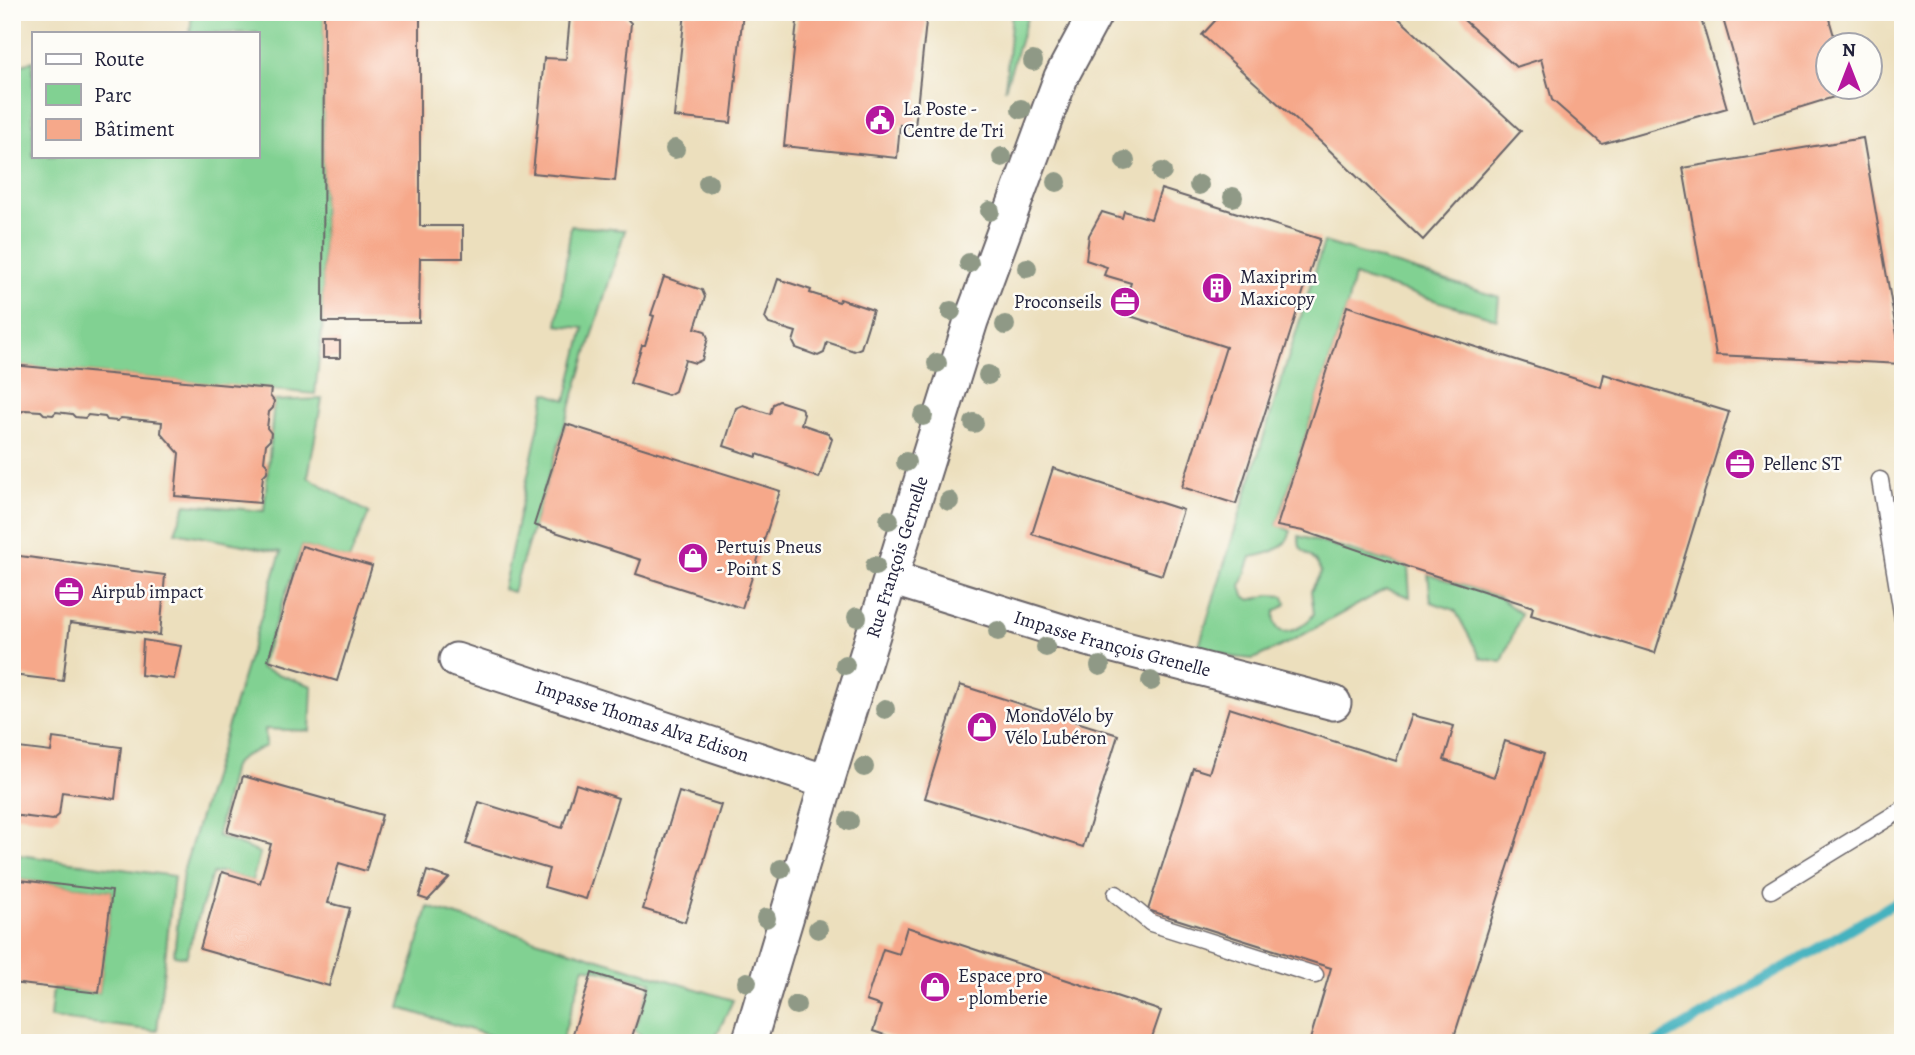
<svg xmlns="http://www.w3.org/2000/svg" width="1915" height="1055" viewBox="0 0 1915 1055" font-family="Alegreya,serif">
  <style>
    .green { fill: #81d192; stroke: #527a66; stroke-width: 2 }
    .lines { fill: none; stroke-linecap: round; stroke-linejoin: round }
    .stream { stroke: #44b2bf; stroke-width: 10 }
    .building { fill: #f6a88a }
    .service-casing { stroke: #696468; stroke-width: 19 }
    .minor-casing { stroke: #696468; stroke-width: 37 }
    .service { stroke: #fff; stroke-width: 16 }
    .minor { stroke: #fff; stroke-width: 33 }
    .tree { fill: #8f9986 }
    .labels { text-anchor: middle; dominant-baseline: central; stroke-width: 5; stroke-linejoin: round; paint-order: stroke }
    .poi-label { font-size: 19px; fill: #22223b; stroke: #fdfcf7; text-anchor: start }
    .street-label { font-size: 19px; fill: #22223b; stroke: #fdfcf7 }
  </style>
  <rect width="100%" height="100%" fill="#fdfcf7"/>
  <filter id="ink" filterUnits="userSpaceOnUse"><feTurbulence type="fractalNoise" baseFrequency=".0143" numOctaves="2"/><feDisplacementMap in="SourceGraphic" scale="14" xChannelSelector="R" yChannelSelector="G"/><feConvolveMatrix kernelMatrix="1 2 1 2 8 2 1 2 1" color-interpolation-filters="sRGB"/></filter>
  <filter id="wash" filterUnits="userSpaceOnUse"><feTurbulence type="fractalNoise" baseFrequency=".00686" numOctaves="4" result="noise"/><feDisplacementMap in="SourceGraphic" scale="28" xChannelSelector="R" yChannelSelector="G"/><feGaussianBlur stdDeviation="1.57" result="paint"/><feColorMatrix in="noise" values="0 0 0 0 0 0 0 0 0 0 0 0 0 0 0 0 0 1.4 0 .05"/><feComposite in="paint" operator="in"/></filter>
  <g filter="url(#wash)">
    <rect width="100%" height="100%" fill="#ecdfbd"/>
    <g class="green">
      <path d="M192,12H324L323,322L315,394L12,365V69L33,61V156H257V33H190Z"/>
      <path d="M1012,12H1029L1005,89Z"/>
      <path d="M571,226L625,230L513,592L503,589L546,393L566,400L584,328L557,325Z"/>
      <path d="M1324,242L1499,297L1497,319L1354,276L1347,306L1277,525L1291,531C1286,550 1268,554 1251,557L1241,586L1244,596L1250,600L1270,595L1284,596L1286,604L1275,612C1271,645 1303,630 1314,614L1311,591L1321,572C1319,568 1318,564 1315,561C1306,550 1298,554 1299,536L1408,567L1410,597L1386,589L1286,644L1253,659L1232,657L1199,646Z"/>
      <path d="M322,399L308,477L369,513L349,560L302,546L260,668L312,686L310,731L265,729L266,746L242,757L233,766L217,836L260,853L252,881L222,872L212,874L186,957L174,955L183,872L281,552L175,532L186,504L264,511L274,401Z"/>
      <path d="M1428,574L1497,596L1521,614L1502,662L1481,658L1455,610L1431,602Z"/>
      <path d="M12,854L174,876L157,1031L50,1018L53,988L99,993L112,891L12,879Z"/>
      <path d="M428,907L733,1000L713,1043H650L634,1030L652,982L584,967L561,1043H514L400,1008Z"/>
    </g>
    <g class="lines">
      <path class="stream" d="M1655,1043L1903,898"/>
    </g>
    <g id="blocks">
      <g class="building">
        <path d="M324,12H420V226H463V258H420L419,322H323Z"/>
        <path d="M576,12H621L631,23L615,181L533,173L544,58L566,59L570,17Z"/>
        <path d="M685,12L714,14V12H743L731,123L674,117Z"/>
        <path d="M798,12H927L915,127L900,125L897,158L784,146Z"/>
        <path d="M1223,12H1392L1521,131L1423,240L1323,144L1202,35Z"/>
        <path d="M1455,12H1699L1727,108L1602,144L1552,100L1541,59L1516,67Z"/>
        <path d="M1721,12H1827L1837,46H1828V88H1849L1850,92L1753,122Z"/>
        <path d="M1863,138L1902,364L1716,355L1683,168Z"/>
        <path d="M1161,189L1320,239L1236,504L1182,487L1226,347L1121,313L1131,283L1104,275L1107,267L1086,260L1089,235L1102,212L1122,218L1124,211L1151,219Z"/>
        <path d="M664,277L702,290L705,297L695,328L705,331L708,338L702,360L695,363L685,360L675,391L668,395L630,383L642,345H645L654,316L651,315Z"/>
        <path d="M778,279L811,290L810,293L839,302L840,299L873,310L861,348L854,351L827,342L824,353L818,356L796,348L793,342L796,332L769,324L765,318Z"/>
        <path d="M1347,306L1601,387L1604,374L1729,412L1655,653L1531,615L1533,607L1408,567L1303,531L1277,526Z"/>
        <rect x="323" y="341" width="17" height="17"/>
        <path d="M12,365L271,389L270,396L274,401L273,408L269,412L267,428L271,433L270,440L266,444L264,461L268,465L267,472L263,476L260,503L175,496L179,453L161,433L162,422L121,418L117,421L107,420L105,417L88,415L85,418L75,417L72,414L56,412L53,415L44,414L41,411L25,410L21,412L12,411Z"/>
        <path d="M779,401L801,408L804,414L801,424L828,433L832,439L819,478L786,466L787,464L757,454V457L724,446L736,408L743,405L770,414L773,404Z"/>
        <path d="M566,424L780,491L742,608L636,574L641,560L534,525Z"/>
        <path d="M1053,468L1183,510L1162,575L1032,534Z"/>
        <path d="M302,546L372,566L337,681L268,660Z"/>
        <path d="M12,555L165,575L160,635L70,623L63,681L12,675Z"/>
        <path d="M143,640L181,646L174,679L141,675Z"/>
        <path d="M960,685L1118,735L1083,847L925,798Z"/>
        <path d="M1229,708L1396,761L1412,715L1454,726L1444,760L1494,777L1505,741L1544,754L1452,1043H1309L1331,968L1148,910L1193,768L1209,773Z"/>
        <path d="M12,733H20L18,748L51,752L53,738L121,747L115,799L62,792L59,815L53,820L12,815Z"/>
        <path d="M243,776L382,815L366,871L339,863L328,903L350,908L329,986L200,949L222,872L260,883L271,844L227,832Z"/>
        <path d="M576,784L618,798L586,899L544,887L549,869L466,844L479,802L562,828Z"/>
        <path d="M679,792L721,805L685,922L643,909Z"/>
        <path d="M427,871L449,878L428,900L419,897Z"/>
        <path d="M12,879L112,891L99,993L12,983L17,940L12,939Z"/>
        <path d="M907,927L1161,1011L1150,1043H908L873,1031L881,1006L866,1001L883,949L899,954Z"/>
        <path d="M592,973L647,990L630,1043H570Z"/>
      </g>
    </g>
  </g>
  <g filter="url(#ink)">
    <use href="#blocks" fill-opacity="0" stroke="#696468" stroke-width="2"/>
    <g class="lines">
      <g class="service-casing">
        <g id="service">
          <path d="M1880,480L1903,619"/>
          <path d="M1771,890L1903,809"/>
          <path d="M1116,894L1151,923L1315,975"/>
        </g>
      </g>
      <g class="minor-casing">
        <g id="minor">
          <path id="s1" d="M891,578L1087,639L1334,703"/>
          <path id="s2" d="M456,660L827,782"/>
          <path id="s3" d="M749,1043L827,782L971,321L1061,77L1096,12"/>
        </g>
      </g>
      <use href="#service" class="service"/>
      <use href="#minor" class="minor"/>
    </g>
    <g class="tree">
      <circle cx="1033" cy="61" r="10"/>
      <circle cx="1021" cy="109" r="10"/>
      <circle cx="675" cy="149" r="10"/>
      <circle cx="1002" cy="157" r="10"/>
      <circle cx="1125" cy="161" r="10"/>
      <circle cx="1162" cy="172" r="10"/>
      <circle cx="1057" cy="182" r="10"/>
      <circle cx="708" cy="183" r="10"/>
      <circle cx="1199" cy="185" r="10"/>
      <circle cx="1233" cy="197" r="10"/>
      <circle cx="990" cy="211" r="10"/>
      <circle cx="969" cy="263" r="10"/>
      <circle cx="1027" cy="268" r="10"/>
      <circle cx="951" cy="311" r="10"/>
      <circle cx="1005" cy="325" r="10"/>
      <circle cx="937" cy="363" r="10"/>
      <circle cx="988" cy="375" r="10"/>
      <circle cx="923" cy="416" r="10"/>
      <circle cx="974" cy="423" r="10"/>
      <circle cx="906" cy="462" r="10"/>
      <circle cx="949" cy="501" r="10"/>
      <circle cx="889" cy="520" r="10"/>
      <circle cx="875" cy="566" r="10"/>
      <circle cx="857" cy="617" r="10"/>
      <circle cx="998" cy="631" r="10"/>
      <circle cx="1046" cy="647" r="10"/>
      <circle cx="845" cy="665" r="10"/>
      <circle cx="1100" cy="666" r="10"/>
      <circle cx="1151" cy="681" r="10"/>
      <circle cx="885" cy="709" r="10"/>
      <circle cx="864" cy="767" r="10"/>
      <circle cx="849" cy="821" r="10"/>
      <circle cx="781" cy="869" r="10"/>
      <circle cx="766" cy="918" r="10"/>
      <circle cx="818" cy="929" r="10"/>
      <circle cx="747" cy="982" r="10"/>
      <circle cx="796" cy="1005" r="10"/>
    </g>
  </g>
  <defs>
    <g id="civic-disc" transform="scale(1.575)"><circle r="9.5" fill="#b5179e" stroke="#fdfcf7"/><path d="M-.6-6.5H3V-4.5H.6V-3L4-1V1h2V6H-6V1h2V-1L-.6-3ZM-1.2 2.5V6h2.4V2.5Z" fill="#fff"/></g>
    <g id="building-disc" transform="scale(1.575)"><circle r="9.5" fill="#b5179e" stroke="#fdfcf7"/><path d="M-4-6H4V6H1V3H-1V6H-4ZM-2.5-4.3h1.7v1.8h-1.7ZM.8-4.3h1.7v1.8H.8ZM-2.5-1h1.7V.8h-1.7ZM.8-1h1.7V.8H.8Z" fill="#fff"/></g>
    <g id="office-disc" transform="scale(1.575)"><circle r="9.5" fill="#b5179e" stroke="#fdfcf7"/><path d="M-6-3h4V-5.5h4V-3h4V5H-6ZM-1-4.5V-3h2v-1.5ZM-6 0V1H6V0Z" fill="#fff"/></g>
    <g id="shop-disc" transform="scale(1.575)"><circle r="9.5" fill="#b5179e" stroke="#fdfcf7"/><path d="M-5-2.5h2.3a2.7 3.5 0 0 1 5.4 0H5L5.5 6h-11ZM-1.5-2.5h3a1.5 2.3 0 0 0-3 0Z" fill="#fff"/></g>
  </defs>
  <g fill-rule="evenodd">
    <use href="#civic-disc" x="880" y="120"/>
    <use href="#building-disc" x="1217" y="288"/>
    <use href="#office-disc" x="1125" y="302"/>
    <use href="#office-disc" x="1740" y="464"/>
    <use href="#shop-disc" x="693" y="558"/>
    <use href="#office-disc" x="69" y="592"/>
    <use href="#shop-disc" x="982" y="727"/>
    <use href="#shop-disc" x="935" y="987"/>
  </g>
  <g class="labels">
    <g class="poi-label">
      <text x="903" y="109">La Poste -<tspan x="903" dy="22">Centre de Tri</tspan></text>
      <text x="1240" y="277">Maxiprim<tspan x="1240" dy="22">Maxicopy</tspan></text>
      <text x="1102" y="302" text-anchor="end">Proconseils</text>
      <text x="1763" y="464">Pellenc ST</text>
      <text x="716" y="547">Pertuis Pneus<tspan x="716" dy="22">- Point S</tspan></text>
      <text x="92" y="592">Airpub impact</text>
      <text x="1005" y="716">MondoVélo by<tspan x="1005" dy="22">Vélo Lubéron</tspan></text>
      <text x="958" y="976">Espace pro<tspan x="958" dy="22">- plomberie</tspan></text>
    </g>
    <g class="street-label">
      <text stroke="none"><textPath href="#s3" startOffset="508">Rue François Gernelle</textPath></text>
      <text stroke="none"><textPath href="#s1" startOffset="231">Impasse François Grenelle</textPath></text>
      <text stroke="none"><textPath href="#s2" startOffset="196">Impasse Thomas Alva Edison</textPath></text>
    </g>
  </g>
  <rect width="1915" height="1055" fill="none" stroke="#fdfcf7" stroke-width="42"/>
  <rect x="32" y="32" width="228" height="126" fill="#fdfcf7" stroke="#a5a5ac" stroke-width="2"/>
  <rect x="46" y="54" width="35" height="10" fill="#ffffff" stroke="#a5a5ac" stroke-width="2"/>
  <text x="94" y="66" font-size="21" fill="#22223b">Route</text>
  <rect x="46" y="84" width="35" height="21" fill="#81d192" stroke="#a5a5ac" stroke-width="2"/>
  <text x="94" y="102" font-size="21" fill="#22223b">Parc</text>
  <rect x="46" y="119" width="35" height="21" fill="#f6a88a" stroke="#a5a5ac" stroke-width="2"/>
  <text x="94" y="136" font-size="21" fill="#22223b">Bâtiment</text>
  <g transform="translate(1849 66)"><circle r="33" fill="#fdfcf7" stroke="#a5a5ac" stroke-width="2"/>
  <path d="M0-5L12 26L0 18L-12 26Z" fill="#b5179e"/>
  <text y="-10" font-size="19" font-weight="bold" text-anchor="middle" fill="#22223b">N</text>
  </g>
</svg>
